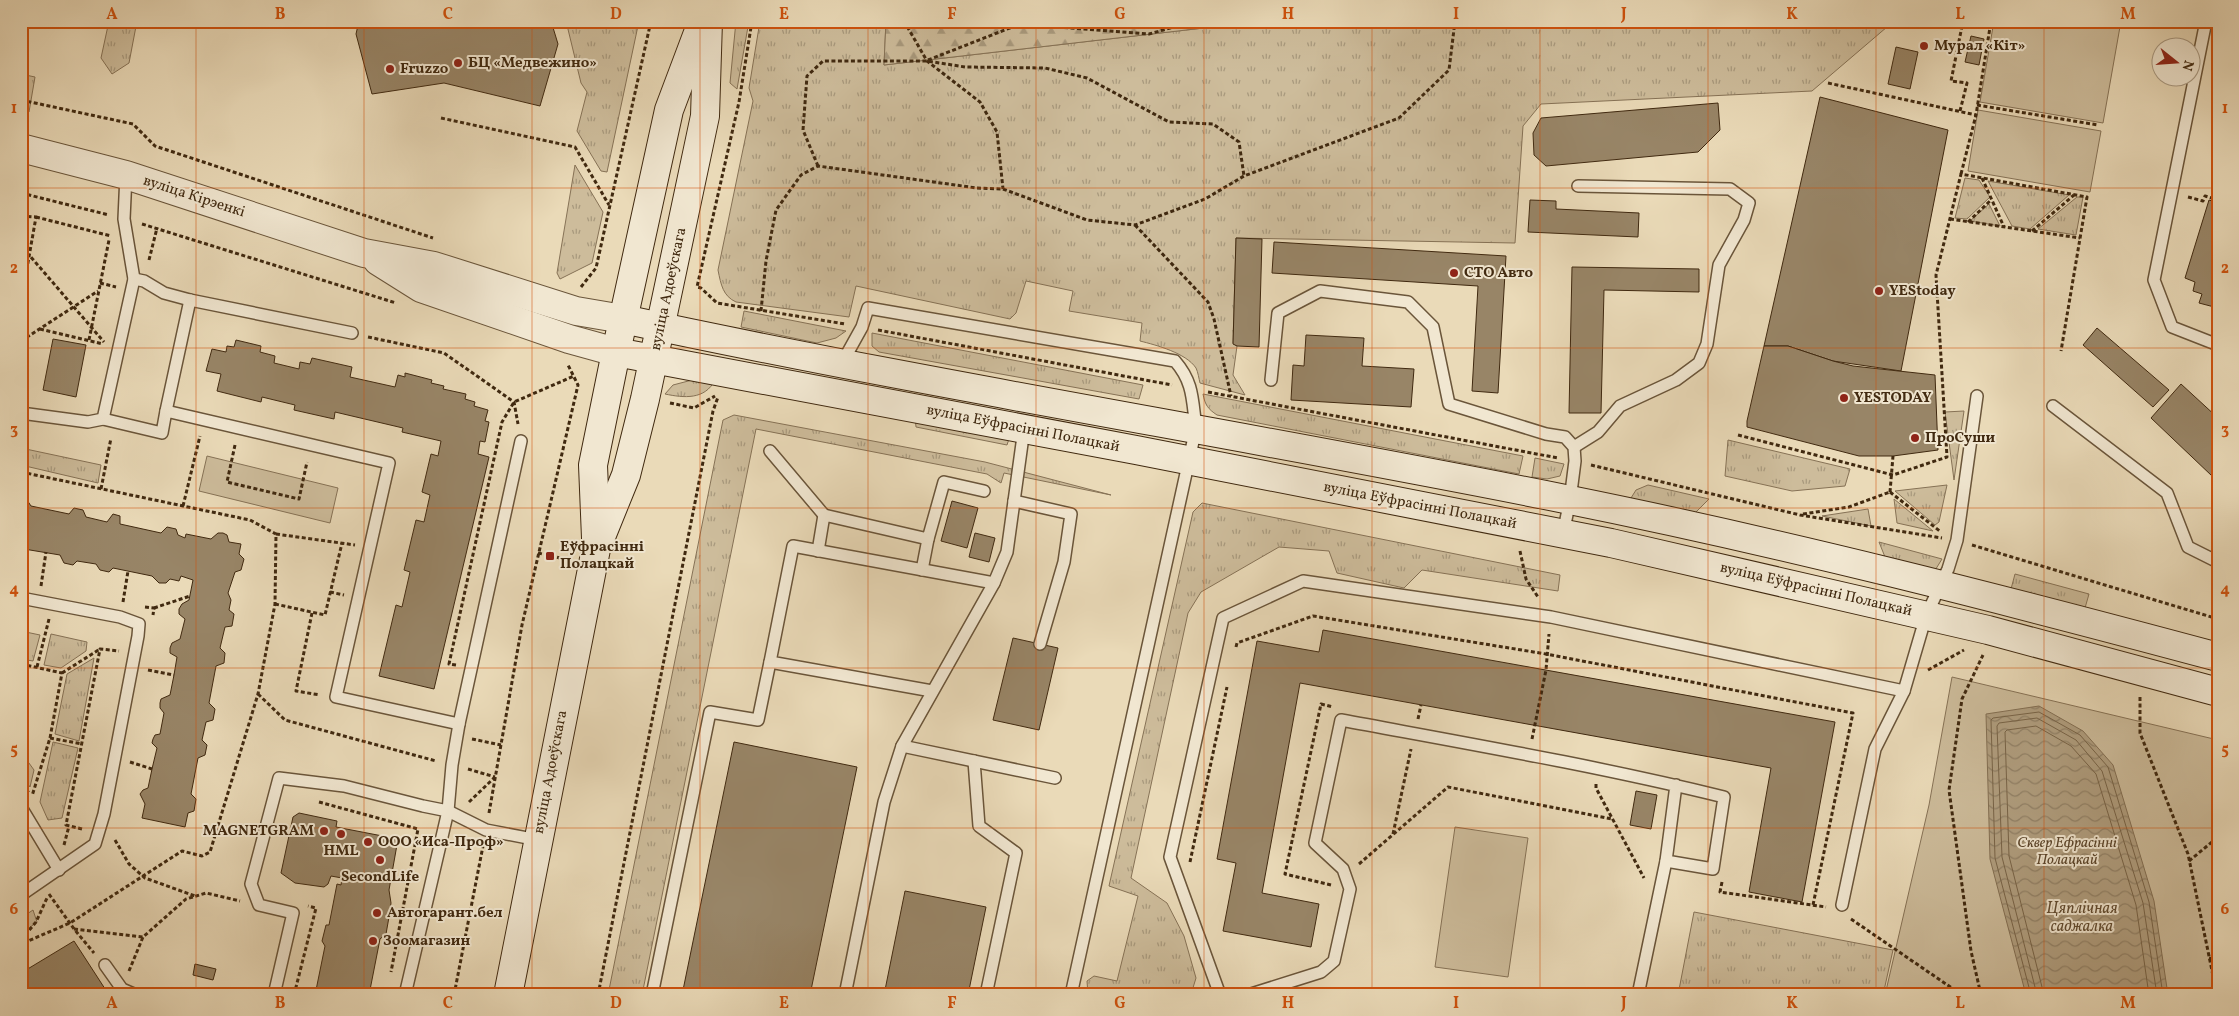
<svg xmlns="http://www.w3.org/2000/svg" width="2239" height="1016" viewBox="0 0 2239 1016" font-family="Vollkorn,serif">
  <style>
    .grass { fill: url(#grass-tufts); stroke: #867256 }
    .forest { fill: url(#forest-firs); stroke: #867256 }
    .green { fill: #cdbc9b; stroke: #867256 }
    .water { fill: url(#water-waves); stroke: #836f53 }
    .lines { fill: none; stroke-linecap: round; stroke-linejoin: round }
    .shore { stroke: #786448; stroke-width: 1 }
    .building { fill: #988567; stroke: #402910 }
    .service-casing { stroke: #6a553a; stroke-width: 14 }
    .tertiary-casing { stroke: #6a553a; stroke-width: 30 }
    .secondary-casing { stroke: #402910; stroke-width: 30 }
    .path { stroke: #402910; stroke-width: 3; stroke-dasharray: 4 2.5; stroke-linecap: butt }
    .service { stroke: #f1e7d1; stroke-width: 11 }
    .tertiary { stroke: #f1e7d1; stroke-width: 28 }
    .secondary { stroke: #f1e7d1; stroke-width: 28 }
    .grid { fill: none; stroke: #cf520d; stroke-width: 1; stroke-opacity: 0.55 }
    .poi-dot { fill: #8f2418; stroke: #f1e7d1; stroke-width: 2 }
    .labels { text-anchor: middle; dominant-baseline: central; stroke-width: 4; stroke-linejoin: round; paint-order: stroke }
    .poi-label { font-size: 15px; font-weight: bold; fill: #402910; stroke: #f1e7d1; text-anchor: start }
    .street-label { font-size: 15px; fill: #402910; stroke: #f1e7d1 }
    .park-label { font-size: 15px; font-style: italic; fill: #5c462c; stroke: #f1e7d1 }
    .water-label { font-size: 16px; font-style: italic; fill: #624c31; stroke: #f1e7d1 }
    .neatline { fill: none; stroke: #cf520d; stroke-width: 2 }
    .grid-label { font-size: 16px; text-anchor: middle; font-weight: bold; fill: #cf520d }
  </style>
  <defs>
    <pattern id="grass-tufts" width="24" height="20" patternUnits="userSpaceOnUse" patternTransform="scale(1.25)"><rect width="24" height="20" fill="#cdbc9b"/><path d="M3 7l-1-3M5 7V3M7 7l1-3M15 17l-1-3M17 17v-4M19 17l1-3" fill="none" stroke="#a8997d"/></pattern>
    <pattern id="forest-firs" width="22" height="20" patternUnits="userSpaceOnUse" patternTransform="scale(1.25)"><rect width="22" height="20" fill="#cdbc9b"/><path d="M5 1l3.5 6h-7zM16 11l3.5 6h-7z" fill="#a8997d"/></pattern>
    <pattern id="water-waves" width="16" height="10" patternUnits="userSpaceOnUse" patternTransform="scale(1.25)"><rect width="16" height="10" fill="#b09e7f"/><path d="M0 5q4-4 8 0t8 0" fill="none" stroke="#918167"/></pattern>
  </defs>
  <rect width="100%" height="100%" fill="#eadab8"/>
  <filter id="stains"><feTurbulence type="fractalNoise" baseFrequency=".004" numOctaves="4"/><feColorMatrix values="0 0 0 0 .2 0 0 0 0 .09 0 0 0 0 .02 0 0 0 .5 -.17"/></filter>
  <radialGradient id="worn" r=".72"><stop offset=".6" stop-color="#630" stop-opacity="0"/><stop offset="1" stop-color="#630" stop-opacity=".3"/></radialGradient>
  <g class="grass">
    <path d="M109,21H137L129,63L112,74L101,58Z"/>
    <path d="M566,21H639L607,172L601,171L577,131L587,92L581,83Z"/>
    <path d="M736,21H749L737,89L730,83Z"/>
    <path d="M760,21H886L884,65L1264,21H1894L1812,91L1541,104L1523,126L1515,243L1236,238L1233,343L1237,346L1233,375L1245,395L1200,383C1199,379 1198,372 1196,368C1186,353 1156,345 1140,341L1142,323L1069,311L1073,291L1026,281L1016,313L1010,319L856,286L849,317L736,302C723,296 721,285 718,270L753,101L749,88Z"/>
    <path d="M21,74L35,77L29,112L21,111Z"/>
    <path d="M575,165L603,212L592,263L560,279L557,273Z"/>
    <path d="M1965,178L1979,180L1990,197L1967,219L1955,218Z"/>
    <path d="M1988,181L2069,195L2030,229L2012,226Z"/>
    <path d="M2077,197H2083L2076,235L2038,229Z"/>
    <path d="M1989,204L2000,226L1970,221Z"/>
    <path d="M744,311L846,331L836,338L817,343L741,327Z"/>
    <path d="M872,333L1143,385L1139,399L879,352L872,346Z"/>
    <path d="M696,379L715,380C705,400 684,398 665,394L673,385Z"/>
    <path d="M1203,394L1523,456L1519,474L1217,415C1208,409 1205,405 1203,394Z"/>
    <path d="M1964,411L1954,480L1945,412Z"/>
    <path d="M734,415L985,462L1111,495L1004,473L1001,483L987,474L756,429L642,995H608L723,420Z"/>
    <path d="M915,417L1010,436L1007,445L916,427Z"/>
    <path d="M1728,440L1850,469L1845,486L1792,491L1725,476Z"/>
    <path d="M21,448L101,465L98,483L21,465Z"/>
    <path d="M1535,458L1564,464L1560,476L1547,479L1532,477Z"/>
    <path d="M1648,485L1709,499L1693,515L1631,503V498L1636,490Z"/>
    <path d="M1947,485L1939,522L1935,525L1895,491Z"/>
    <path d="M1894,499L1933,531L1897,523Z"/>
    <path d="M1202,503L1560,575L1558,591L1422,570L1404,588L1337,573L1329,551L1279,547L1201,592L1188,613L1131,878L1167,903L1184,936L1196,978L1192,991L1188,995H1088L1087,981L1094,976L1117,981L1138,896L1109,886L1193,512Z"/>
    <path d="M1868,509L1871,526L1822,516Z"/>
    <path d="M1879,542L1942,559L1934,572L1887,562Z"/>
    <path d="M2015,574L2089,594L2085,608L2011,589Z"/>
    <path d="M21,631L40,635L33,661L21,659Z"/>
    <path d="M51,634L87,642L86,651L61,668L44,665Z"/>
    <path d="M94,658L79,741L55,734L67,674Z"/>
    <path d="M53,742L78,748L62,818L48,820L40,802Z"/>
    <path d="M21,752L34,770L30,787L21,774Z"/>
    <path d="M33,910L37,922L21,934V918Z"/>
    <path d="M1694,912L1893,950L1883,995H1678Z"/>
  </g>
  <path class="forest" d="M886,21H1264L884,65Z"/>
  <g class="green">
    <path d="M1994,21H2121L2103,123L1980,102Z"/>
    <path d="M1978,110L2101,131L2090,192L1968,171Z"/>
    <path d="M207,456L338,488L330,523L199,491Z"/>
    <path d="M1952,677L2218,740V995H1885L1929,805Z"/>
    <path d="M1455,827L1528,838L1508,977L1435,967Z"/>
  </g>
  <path class="water" d="M2039,706L2083,731L2113,765L2154,901L2168,995H2026L1990,859L1986,714Z"/>
  <g class="lines">
    <g class="shore">
      <path d="M2031,995L1995,858L1991,720L1993,718L2039,712L2080,735L2108,767L2149,902L2163,995"/>
      <path d="M2037,995L2002,857L1997,726L1999,723L2037,718L2076,740L2102,771L2143,903L2157,995"/>
      <path d="M2044,995L2009,856L2005,732L2007,730L2036,726L2071,746L2096,774L2136,905L2149,995"/>
    </g>
  </g>
  <g class="building">
    <path d="M359,21H551L558,44L540,106L444,83L372,94L356,34Z"/>
    <path d="M1971,36L1984,39L1979,65L1965,62Z"/>
    <path d="M1896,47L1918,52L1910,89L1888,84Z"/>
    <path d="M2218,80V101L2212,99Z"/>
    <path d="M1820,97L1948,130L1901,371L1833,361L1788,346H1764Z"/>
    <path d="M1718,103L1720,130L1698,152L1546,166L1534,155L1533,133L1541,118Z"/>
    <path d="M1530,200L1556,201V209L1639,213L1638,237L1528,232Z"/>
    <path d="M2209,200L2218,203V308L2199,303L2202,294L2193,291L2195,282L2185,278Z"/>
    <path d="M1236,238L1262,239L1259,347L1237,346L1233,344Z"/>
    <path d="M1274,242L1506,256L1498,393L1472,391L1478,286L1272,273Z"/>
    <path d="M1572,267L1699,269V292L1604,290L1601,413H1569Z"/>
    <path d="M2097,328L2169,390L2153,407L2083,345Z"/>
    <path d="M1306,335L1364,338L1362,366L1414,369L1411,407L1291,400L1293,365L1304,366Z"/>
    <path d="M53,339L86,345L76,397L43,390Z"/>
    <path d="M236,340L261,346L260,352L275,356L274,363L299,369L300,362L310,364L312,358L352,367L350,377L395,387L398,375L405,377V373L432,380L431,383L444,386L443,389L466,394L465,399L475,402L474,406L488,410L485,421L489,422L485,442L480,441L478,454L489,457L434,689L379,676L396,605L402,607L410,572L404,570L416,520L424,522L430,495L422,492L431,454L438,456L441,441L402,432L403,428L335,412L334,419L294,410L295,405L262,397L261,402L217,391L221,374L206,371L212,349L226,352L227,346L234,347Z"/>
    <path d="M1764,346H1788L1833,361L1853,366L1935,375L1938,450L1893,456H1859L1747,427V421Z"/>
    <path d="M2181,384L2218,418V477L2212,476L2151,418Z"/>
    <path d="M21,499L27,500L31,506L69,514L74,508L83,510L86,517L107,522L113,514L120,516V524L161,533L167,527L176,529L178,535L185,538L186,534L211,539L218,533H223L227,535L229,542L241,544L239,554L244,559L241,570L235,572L228,593L231,600L229,610L234,614L232,626L225,627L220,648L225,653L224,663L216,666L209,703L215,709L213,720L206,722L202,740L207,745L205,755L198,758L191,794L196,799L194,811L188,813L185,827L142,818L145,804L140,794L143,790L148,788L152,769L157,748L152,743L153,739L155,735L160,734L164,713L160,708V703L161,699L170,695L174,675L177,657L170,653V648L172,643L180,639L185,619L179,614V609L182,604L189,600L193,580L181,576L179,581L170,579L166,583H159L152,576L113,568L109,572L100,570L96,564L77,561L73,565L64,563L60,555L24,549L21,551Z"/>
    <path d="M952,501L978,508L967,548L941,541Z"/>
    <path d="M975,533L995,538L989,562L969,557Z"/>
    <path d="M1323,630L1835,722L1802,902L1749,892L1771,768L1300,683L1262,893L1319,904L1311,947L1223,931L1236,863L1217,859L1257,641L1319,652Z"/>
    <path d="M1013,638L1058,648L1039,730L993,720Z"/>
    <path d="M734,742L857,767L810,995H682Z"/>
    <path d="M1636,791L1657,795L1651,829L1630,825Z"/>
    <path d="M299,813L337,821L336,827L398,839L389,890L391,903L389,917L386,934L380,939L369,995H315L325,946L322,941L326,925H329L337,884L341,885L342,878L331,876L328,884L324,887L295,883L281,873L293,817Z"/>
    <path d="M905,891L986,907L968,995H884Z"/>
    <path d="M74,941L109,995H21V973Z"/>
    <path d="M195,964L216,969L213,980L193,975Z"/>
  </g>
  <g class="lines">
    <g class="service-casing">
      <g id="service">
        <path d="M2206,21L2154,280L2172,327L2218,345"/>
        <path d="M134,279L144,281L164,293L190,300L352,333"/>
        <path d="M842,363L862,327L868,308L1175,361C1194,383 1192,400 1196,428L1071,995"/>
        <path d="M1271,380L1278,313L1320,291L1408,302L1433,327L1449,404L1546,434L1565,437L1574,447L1575,461L1570,500L1563,534"/>
        <path d="M2053,406L2167,493L2188,547L2218,562"/>
        <path d="M166,411L190,300"/>
        <path d="M21,413L88,422L103,419L134,279L124,219L126,175"/>
        <path d="M103,419L162,433L166,411L389,463L336,697L459,724"/>
        <path d="M1574,447L1598,432L1620,406L1676,380L1699,363L1707,344L1719,265L1744,220L1749,203L1730,189L1578,186"/>
        <path d="M770,451L824,515"/>
        <path d="M1014,501L1071,514L1064,562L1040,644"/>
        <path d="M818,551L824,515L928,539L944,482L984,491"/>
        <path d="M922,570L928,539"/>
        <path d="M21,598L120,617L139,624L138,636L104,814L95,844L21,895"/>
        <path d="M932,691L770,662L793,546L994,583"/>
        <path d="M902,746L1055,778"/>
        <path d="M974,761L979,826L1016,853L986,995"/>
        <path d="M21,807L59,870"/>
        <path d="M1842,905L1875,749L1904,691L1926,616L1948,569L1957,540L1977,396"/>
        <path d="M105,965L122,989L136,995"/>
        <path d="M274,995L293,913L259,905L251,884L279,778L344,786L423,806L448,811L486,830L538,840"/>
        <path d="M405,995L448,811L452,765L459,724L521,441"/>
        <path d="M652,995L710,712L758,720L770,662"/>
        <path d="M845,995L884,802L902,746L994,583L1007,552L1024,429"/>
        <path d="M1220,995L1170,857L1223,618L1303,581L1551,617L1904,691"/>
        <path d="M1248,995L1321,972L1334,961L1350,889L1343,869L1315,843L1341,720C1470,744 1598,766 1724,797L1713,869L1666,861L1676,785"/>
        <path d="M1638,995L1666,861"/>
      </g>
    </g>
    <g class="tertiary-casing">
      <g id="tertiary">
        <path d="M21,148L126,175L364,253L434,266L576,311L623,319"/>
        <path d="M378,261L421,288L569,339L616,352"/>
      </g>
    </g>
    <g class="secondary-casing">
      <g id="secondary">
        <path d="M623,319C935,386 1251,436 1565,499C1784,543 2002,599 2218,657"/>
        <path d="M616,352L1136,450L1611,543L1988,630L2218,692"/>
        <path d="M596,538L593,465L616,352L669,110L701,25"/>
        <path d="M508,995L596,549L626,475L645,399L705,116L708,21"/>
      </g>
    </g>
    <g class="path">
      <path d="M752,21L739,102L697,287L701,288L717,303L845,324"/>
      <path d="M904,21L927,61L980,102L997,132L1003,189"/>
      <path d="M928,60L1020,24L1149,34L1195,21"/>
      <path d="M1828,83L1976,115"/>
      <path d="M21,100L133,124L155,146L433,238"/>
      <path d="M1977,105L2098,125"/>
      <path d="M1960,111L1967,83L1951,81L1963,21"/>
      <path d="M441,118L575,147L609,205"/>
      <path d="M818,166L803,130L807,76L823,61H927L965,67L1045,68L1087,78L1169,122L1213,124L1239,142L1244,176"/>
      <path d="M1961,174L1976,115L1991,21"/>
      <path d="M1982,178L2004,227"/>
      <path d="M21,193L109,215"/>
      <path d="M2188,197L2203,201L2205,196L2218,200"/>
      <path d="M21,216L36,217L21,302"/>
      <path d="M36,217L111,236"/>
      <path d="M1950,219L2080,238"/>
      <path d="M1968,222L1991,200"/>
      <path d="M142,224L396,303"/>
      <path d="M1135,225L1208,302L1214,319L1231,396"/>
      <path d="M2032,231L2074,195"/>
      <path d="M21,249L30,256L104,342"/>
      <path d="M149,260L157,228"/>
      <path d="M100,283L116,287"/>
      <path d="M581,287L596,268L651,21"/>
      <path d="M761,311L766,261L776,210L801,175L818,166L977,188L1003,189L1087,220L1135,225L1205,199L1244,176L1399,118L1449,70L1455,21"/>
      <path d="M40,329L103,344"/>
      <path d="M878,330L1172,385"/>
      <path d="M368,337L444,353L514,402L518,424"/>
      <path d="M89,340L109,240"/>
      <path d="M21,341L98,291"/>
      <path d="M1208,392L1558,458"/>
      <path d="M670,403L694,408L715,396"/>
      <path d="M1738,435L1893,475L1947,457L1936,275L1961,174L2087,197L2061,351"/>
      <path d="M235,445L227,482L299,499L307,462"/>
      <path d="M1591,465L1800,515L1942,538"/>
      <path d="M21,472L250,520L276,534L275,604L258,694L210,852L202,856L182,851L70,923L21,944"/>
      <path d="M101,489L111,438"/>
      <path d="M1890,492L1941,532"/>
      <path d="M1890,492L1893,456"/>
      <path d="M183,506L200,436"/>
      <path d="M1803,514L1849,507L1890,492"/>
      <path d="M276,534L355,545"/>
      <path d="M1972,545L2218,619"/>
      <path d="M1520,551L1526,579L1538,597"/>
      <path d="M538,553L569,560"/>
      <path d="M41,586L46,552"/>
      <path d="M330,592L344,595"/>
      <path d="M123,602L128,571"/>
      <path d="M275,604L325,615L342,543"/>
      <path d="M145,607L154,608L153,615"/>
      <path d="M154,608L190,596"/>
      <path d="M312,613L296,691L320,695"/>
      <path d="M1236,647L1237,643L1313,616L1546,654L1853,713L1813,905"/>
      <path d="M21,664L62,673L50,738L32,796"/>
      <path d="M456,665L449,664L502,422L514,402L574,376"/>
      <path d="M37,667L49,619"/>
      <path d="M148,670L174,675"/>
      <path d="M1928,670L1964,650"/>
      <path d="M62,673L100,649"/>
      <path d="M258,694L285,720L436,761"/>
      <path d="M2140,697V733L2188,854L2217,995"/>
      <path d="M1418,719L1421,705"/>
      <path d="M50,738L82,744"/>
      <path d="M472,739L501,745"/>
      <path d="M1532,739L1546,670L1549,634"/>
      <path d="M130,762L152,769"/>
      <path d="M468,769L495,777"/>
      <path d="M21,781L29,792"/>
      <path d="M1596,784V788L1644,878"/>
      <path d="M319,802L418,829L391,972"/>
      <path d="M469,802L495,777"/>
      <path d="M489,813L522,625L578,385L568,365"/>
      <path d="M82,829L66,825L100,649L119,651"/>
      <path d="M1393,834L1411,749"/>
      <path d="M115,840L129,864L145,878L195,896"/>
      <path d="M64,845L69,826"/>
      <path d="M2189,861L2218,837"/>
      <path d="M1190,862L1227,687"/>
      <path d="M1359,864L1448,787L1612,819"/>
      <path d="M1722,882L1720,892L1826,907"/>
      <path d="M1331,885L1285,874L1321,704L1333,707"/>
      <path d="M49,894L74,929L94,953"/>
      <path d="M1851,919L1962,995"/>
      <path d="M74,929L143,937L186,899L206,893L240,901"/>
      <path d="M21,940L36,922L47,898"/>
      <path d="M2209,958L2218,960"/>
      <path d="M129,971L143,937"/>
      <path d="M294,995L316,908L308,906"/>
      <path d="M454,995L483,846"/>
      <path d="M598,995L713,411L718,397"/>
      <path d="M1981,995L1971,951L1949,790L1962,699L1983,655"/>
    </g>
    <use href="#service" class="service"/>
    <use href="#tertiary" class="tertiary"/>
    <use href="#secondary" class="secondary"/>
  </g>
  <path class="grid" d="M196,21V995M364,21V995M532,21V995M700,21V995M868,21V995M1036,21V995M1204,21V995M1372,21V995M1540,21V995M1708,21V995M1876,21V995M2044,21V995M21,188H2218M21,348H2218M21,508H2218M21,668H2218M21,828H2218"/>
  <g class="poi-dot">
    <circle cx="1924" cy="46" r="5"/>
    <circle cx="458" cy="63" r="5"/>
    <circle cx="390" cy="69" r="5"/>
    <circle cx="1454" cy="273" r="5"/>
    <circle cx="1879" cy="291" r="5"/>
    <circle cx="1844" cy="398" r="5"/>
    <circle cx="1915" cy="438" r="5"/>
    <rect x="545" y="551" width="10" height="10" rx="2.5"/>
    <circle cx="324" cy="831" r="5"/>
    <circle cx="341" cy="834" r="5"/>
    <circle cx="368" cy="842" r="5"/>
    <circle cx="380" cy="860" r="5"/>
    <circle cx="377" cy="913" r="5"/>
    <circle cx="373" cy="941" r="5"/>
  </g>
  <g class="labels">
    <g class="poi-label">
      <text x="1934" y="46">Мурал «Кіт»</text>
      <text x="468" y="63">БЦ «Медвежино»</text>
      <text x="400" y="69">Fruzzo</text>
      <text x="1464" y="273">СТО Авто</text>
      <text x="1889" y="291">YEStoday</text>
      <text x="1854" y="398">YESTODAY</text>
      <text x="1925" y="438">ПроСуши</text>
      <text x="560" y="547">Еўфрасінні<tspan x="560" dy="17">Полацкай</tspan></text>
      <text x="314" y="831" text-anchor="end">MAGNETGRAM</text>
      <text x="378" y="842">ООО «Иса-Проф»</text>
      <text x="341" y="851" text-anchor="middle">HML</text>
      <text x="380" y="877" text-anchor="middle">SecondLife</text>
      <text x="387" y="913">Автогарант.бел</text>
      <text x="383" y="941">Зоомагазин</text>
    </g>
    <g class="street-label">
      <text transform="translate(194 197) rotate(18)">вуліца Кірэенкі</text>
      <text transform="translate(669 289) rotate(-78)">вуліца Адоеўскага</text>
      <text transform="translate(1023 429) rotate(11)">вуліца Еўфрасінні Полацкай</text>
      <text transform="translate(1420 506) rotate(11)">вуліца Еўфрасінні Полацкай</text>
      <text transform="translate(1816 590) rotate(13)">вуліца Еўфрасінні Полацкай</text>
      <text transform="translate(551 772) rotate(-79)">вуліца Адоеўскага</text>
    </g>
    <g class="park-label">
      <text x="2067" y="843">Сквер Ефрасінні<tspan x="2067" dy="17">Полацкай</tspan></text>
    </g>
    <g class="water-label">
      <text x="2082" y="909">Цяплічная<tspan x="2082" dy="18">саджалка</tspan></text>
    </g>
  </g>
  <rect width="2239" height="1016" fill="none" stroke="#eadab8" stroke-width="55"/>
  <g transform="translate(2176 62) rotate(107)"><circle r="24" fill="#f1e7d1" stroke="#aa9b84"/>
  <path d="M0-4L9 19L0 12L-9 19Z" fill="#8f2418"/>
  <text y="-8" font-size="14" font-weight="bold" text-anchor="middle" fill="#402910">N</text>
  </g>
  <rect x="28" y="28" width="2184" height="960" class="neatline"/>
  <g class="grid-label">
    <text x="112" y="19">A</text>
    <text x="280" y="19">B</text>
    <text x="448" y="19">C</text>
    <text x="616" y="19">D</text>
    <text x="784" y="19">E</text>
    <text x="952" y="19">F</text>
    <text x="1120" y="19">G</text>
    <text x="1288" y="19">H</text>
    <text x="1456" y="19">I</text>
    <text x="1624" y="19">J</text>
    <text x="1792" y="19">K</text>
    <text x="1960" y="19">L</text>
    <text x="2128" y="19">M</text>
    <text x="14" y="113">1</text>
    <text x="2225" y="113">1</text>
    <text x="14" y="273">2</text>
    <text x="2225" y="273">2</text>
    <text x="14" y="434">3</text>
    <text x="2225" y="434">3</text>
    <text x="14" y="594">4</text>
    <text x="2225" y="594">4</text>
    <text x="14" y="754">5</text>
    <text x="2225" y="754">5</text>
    <text x="14" y="914">6</text>
    <text x="2225" y="914">6</text>
    <text x="112" y="1008">A</text>
    <text x="280" y="1008">B</text>
    <text x="448" y="1008">C</text>
    <text x="616" y="1008">D</text>
    <text x="784" y="1008">E</text>
    <text x="952" y="1008">F</text>
    <text x="1120" y="1008">G</text>
    <text x="1288" y="1008">H</text>
    <text x="1456" y="1008">I</text>
    <text x="1624" y="1008">J</text>
    <text x="1792" y="1008">K</text>
    <text x="1960" y="1008">L</text>
    <text x="2128" y="1008">M</text>
  </g>
  <rect width="100%" height="100%" filter="url(#stains)"/>
  <rect width="100%" height="100%" fill="url(#worn)"/>
</svg>
